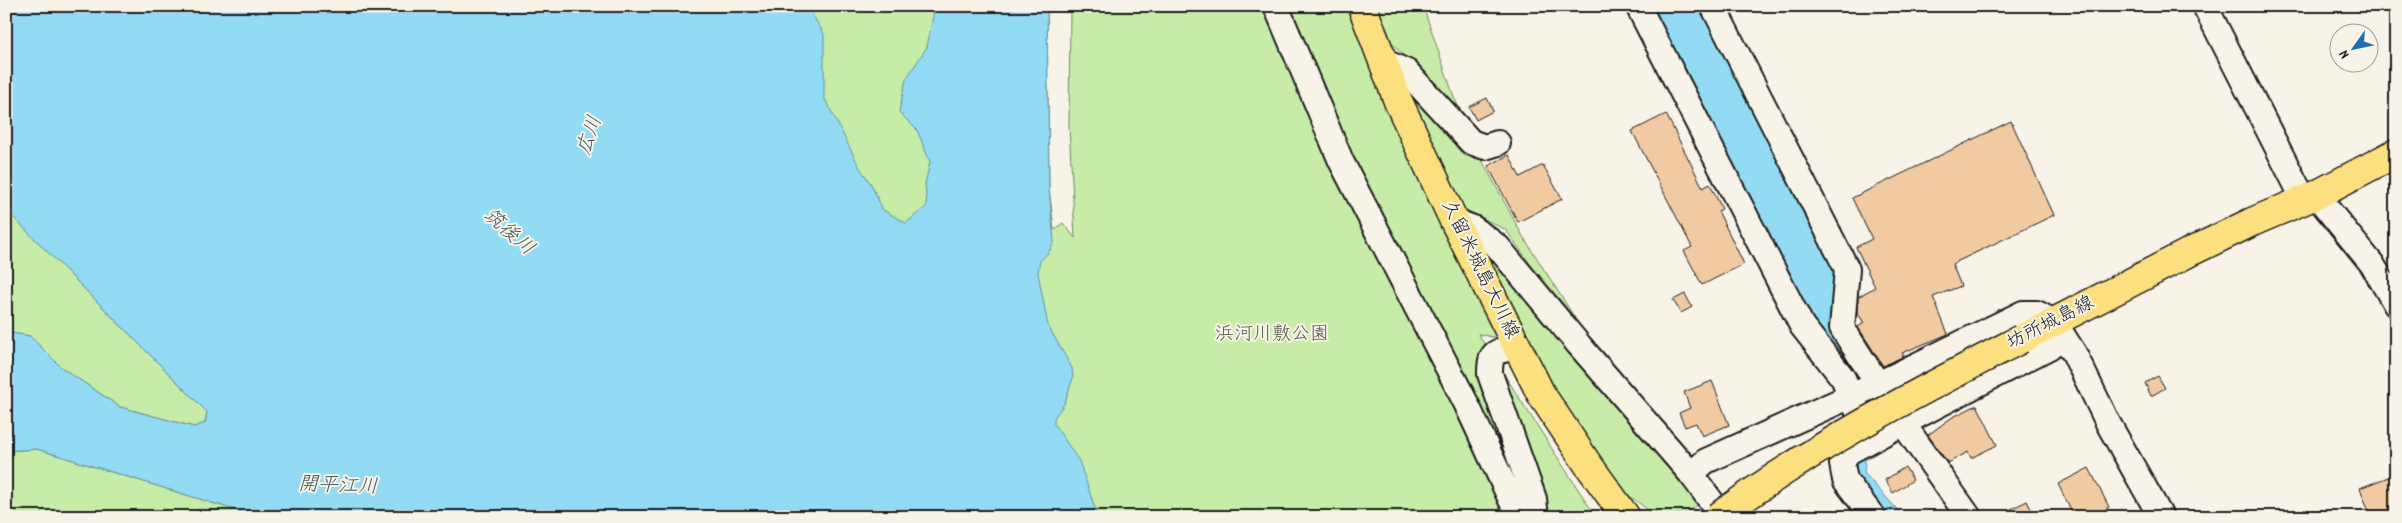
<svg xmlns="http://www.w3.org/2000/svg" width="2402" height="523" viewBox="0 0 2402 523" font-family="Dekko,'Klee One',sans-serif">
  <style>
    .green { fill: #c6eca7; stroke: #718462 }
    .water { fill: #93dbf5; stroke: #638f9e }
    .building { fill: #f2caa2; stroke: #1c1c1c }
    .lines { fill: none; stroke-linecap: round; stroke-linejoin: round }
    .minor-casing { stroke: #1c1c1c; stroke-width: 28 }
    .major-casing { stroke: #1c1c1c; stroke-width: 31 }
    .minor { stroke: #f7f3e8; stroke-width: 24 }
    .major { stroke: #fce080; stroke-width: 28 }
    .major-bridge-casing { stroke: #1c1c1c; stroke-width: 31; stroke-linecap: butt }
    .major-bridge { stroke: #fce080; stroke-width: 28 }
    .labels { text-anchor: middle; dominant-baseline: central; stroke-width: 4; stroke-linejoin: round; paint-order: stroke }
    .street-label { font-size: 19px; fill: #1c1c1c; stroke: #f7f3e8 }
    .park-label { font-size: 19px; fill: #4f5a46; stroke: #f7f3e8 }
    .water-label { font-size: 20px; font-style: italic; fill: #40555d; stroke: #f7f3e8 }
  </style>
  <rect width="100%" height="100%" fill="#f7f3e8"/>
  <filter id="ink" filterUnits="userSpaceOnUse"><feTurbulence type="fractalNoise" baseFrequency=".02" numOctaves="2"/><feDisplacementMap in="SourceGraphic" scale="10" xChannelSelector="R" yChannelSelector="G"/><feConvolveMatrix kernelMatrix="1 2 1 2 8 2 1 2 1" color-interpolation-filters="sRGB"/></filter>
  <g filter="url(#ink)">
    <g class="green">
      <path d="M770,6H987L978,148L879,269Z"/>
      <path d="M1047,6L1049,188L1054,230L1063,223L1075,238L1069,126L1070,6H1351L1497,338L1478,334L1596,517H1016Z"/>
      <path d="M1375,6H1423L1455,100L1477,138L1387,37Z"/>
      <path d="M1410,104H1421L1463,155L1482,160L1522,235L1575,318L1531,265L1506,230L1457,205Z"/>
      <path d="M6,210L207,412L205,423L194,427L120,407L62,368L30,336L6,332Z"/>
      <path d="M1483,247L1701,503L1686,513L1671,515L1648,510L1626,493L1568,416Z"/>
      <path d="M37,449L258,517H6V451Z"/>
    </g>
    <g class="water">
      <path d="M6,6H807L824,34V97L860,168L871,184L883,210L906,223L927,206L925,184L930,162L917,130L899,112L906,79L927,47L935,6H1047L1049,188L1054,242L1049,252L1040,261L1038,273L1048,326L1072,368L1073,378L1064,404L1054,418V424L1079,461L1098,517H258L37,449L6,451V332L30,336L62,368L120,407L194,427L205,423L207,412L6,210Z"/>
      <path d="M1651,6H1700L1835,268L1831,323L1849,353L1840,359L1818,330Z"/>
      <path d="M1897,433L1900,439L1865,460L1864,473L1904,517H1890C1874,500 1852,484 1854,459Z"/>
    </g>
    <g class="building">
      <path d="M1487,98L1493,111L1476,120L1469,107Z"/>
      <path d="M1666,114L1703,188L1710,184L1722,209L1718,211L1744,264L1702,285L1684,251L1692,247L1632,131Z"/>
      <path d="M2011,121L2054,215L1952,264L1961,286L1933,297L1948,334L1902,353L1904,356L1883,366L1858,327L1864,323L1857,312L1858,297L1875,287L1856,247L1872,239L1852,198Z"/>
      <path d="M1509,155L1520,177L1543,165L1562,199L1518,222L1488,166Z"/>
      <path d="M1685,294L1692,307L1681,313L1673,300Z"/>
      <path d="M2158,376L2165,388L2151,396L2145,383Z"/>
      <path d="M1712,381L1729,425L1702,436L1696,423L1685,427L1679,413L1690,408L1684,392Z"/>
      <path d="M1977,405L1997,445L1971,458L1968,452L1948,463L1928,435L1951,418Z"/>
      <path d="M1905,467L1913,480L1893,493L1885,480Z"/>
      <path d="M2089,468L2109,507L2106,509L2110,517H2074L2058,484Z"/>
      <path d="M2396,474V517H2371L2360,488Z"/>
      <path d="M2027,501L2035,517H1995Z"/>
    </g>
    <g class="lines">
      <g class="minor-casing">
        <g id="minor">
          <path d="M1276,6L1341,161L1466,403L1511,500L1524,511L1535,514"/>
          <path d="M1638,6L1802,326L1843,378L1870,439"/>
          <path d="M1713,6L1847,269L1842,328L1878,384"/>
          <path d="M2205,6L2304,200"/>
          <path d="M1383,61L1407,72L1471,142L1485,147L1498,143"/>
          <path d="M2316,195L2372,264L2396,305"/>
          <path d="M1454,221L1473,228L1498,247L1579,345L1691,474L1723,517"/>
          <path d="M1517,347C1495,352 1490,350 1490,374L1534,499L1536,517"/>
          <path d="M1902,422L1969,517"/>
          <path d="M1691,474L1706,461L1878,384L2023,313H2037L2054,322L2074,353L2109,425L2161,517"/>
          <path d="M1873,517L1845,480L1842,464L1848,452L2049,347L2063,336"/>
        </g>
      </g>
      <g class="major-casing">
        <g id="major">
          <path d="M1362,6L1398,101L1454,221L1541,394L1587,463L1626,517"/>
          <path d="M2021,339L2188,253L2252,222L2316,195L2396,153"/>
        </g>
      </g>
      <use href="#minor" class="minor"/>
      <use href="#major" class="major"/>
      <g class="major-bridge-casing">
        <path id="major-bridge" d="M1718,517C1813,446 1917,393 2021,339"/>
      </g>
      <use href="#major-bridge" class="major-bridge"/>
    </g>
  </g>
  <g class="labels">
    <g class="street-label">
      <text transform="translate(1479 270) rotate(64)">久留米城島大川線</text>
      <text transform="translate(2051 324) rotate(-27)">坊所城島線</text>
    </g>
    <g class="park-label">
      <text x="1272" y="335">浜河川敷公園</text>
    </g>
    <g class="water-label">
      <text transform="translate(591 136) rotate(-71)">広川</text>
      <text transform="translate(508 233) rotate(41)">筑後川</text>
      <text transform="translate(338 487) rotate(2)">開平江川</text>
    </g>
  </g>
  <rect width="2402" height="523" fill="none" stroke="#f7f3e8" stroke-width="25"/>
  <rect x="12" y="12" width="2377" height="498" fill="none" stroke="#1c1c1c" stroke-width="2" filter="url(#ink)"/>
  <g transform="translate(2354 48) rotate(237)"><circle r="24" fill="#f7f3e8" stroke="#9f9d96"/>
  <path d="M0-4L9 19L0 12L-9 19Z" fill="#1f6fb2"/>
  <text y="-8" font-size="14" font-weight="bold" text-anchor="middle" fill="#1c1c1c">N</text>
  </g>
</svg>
